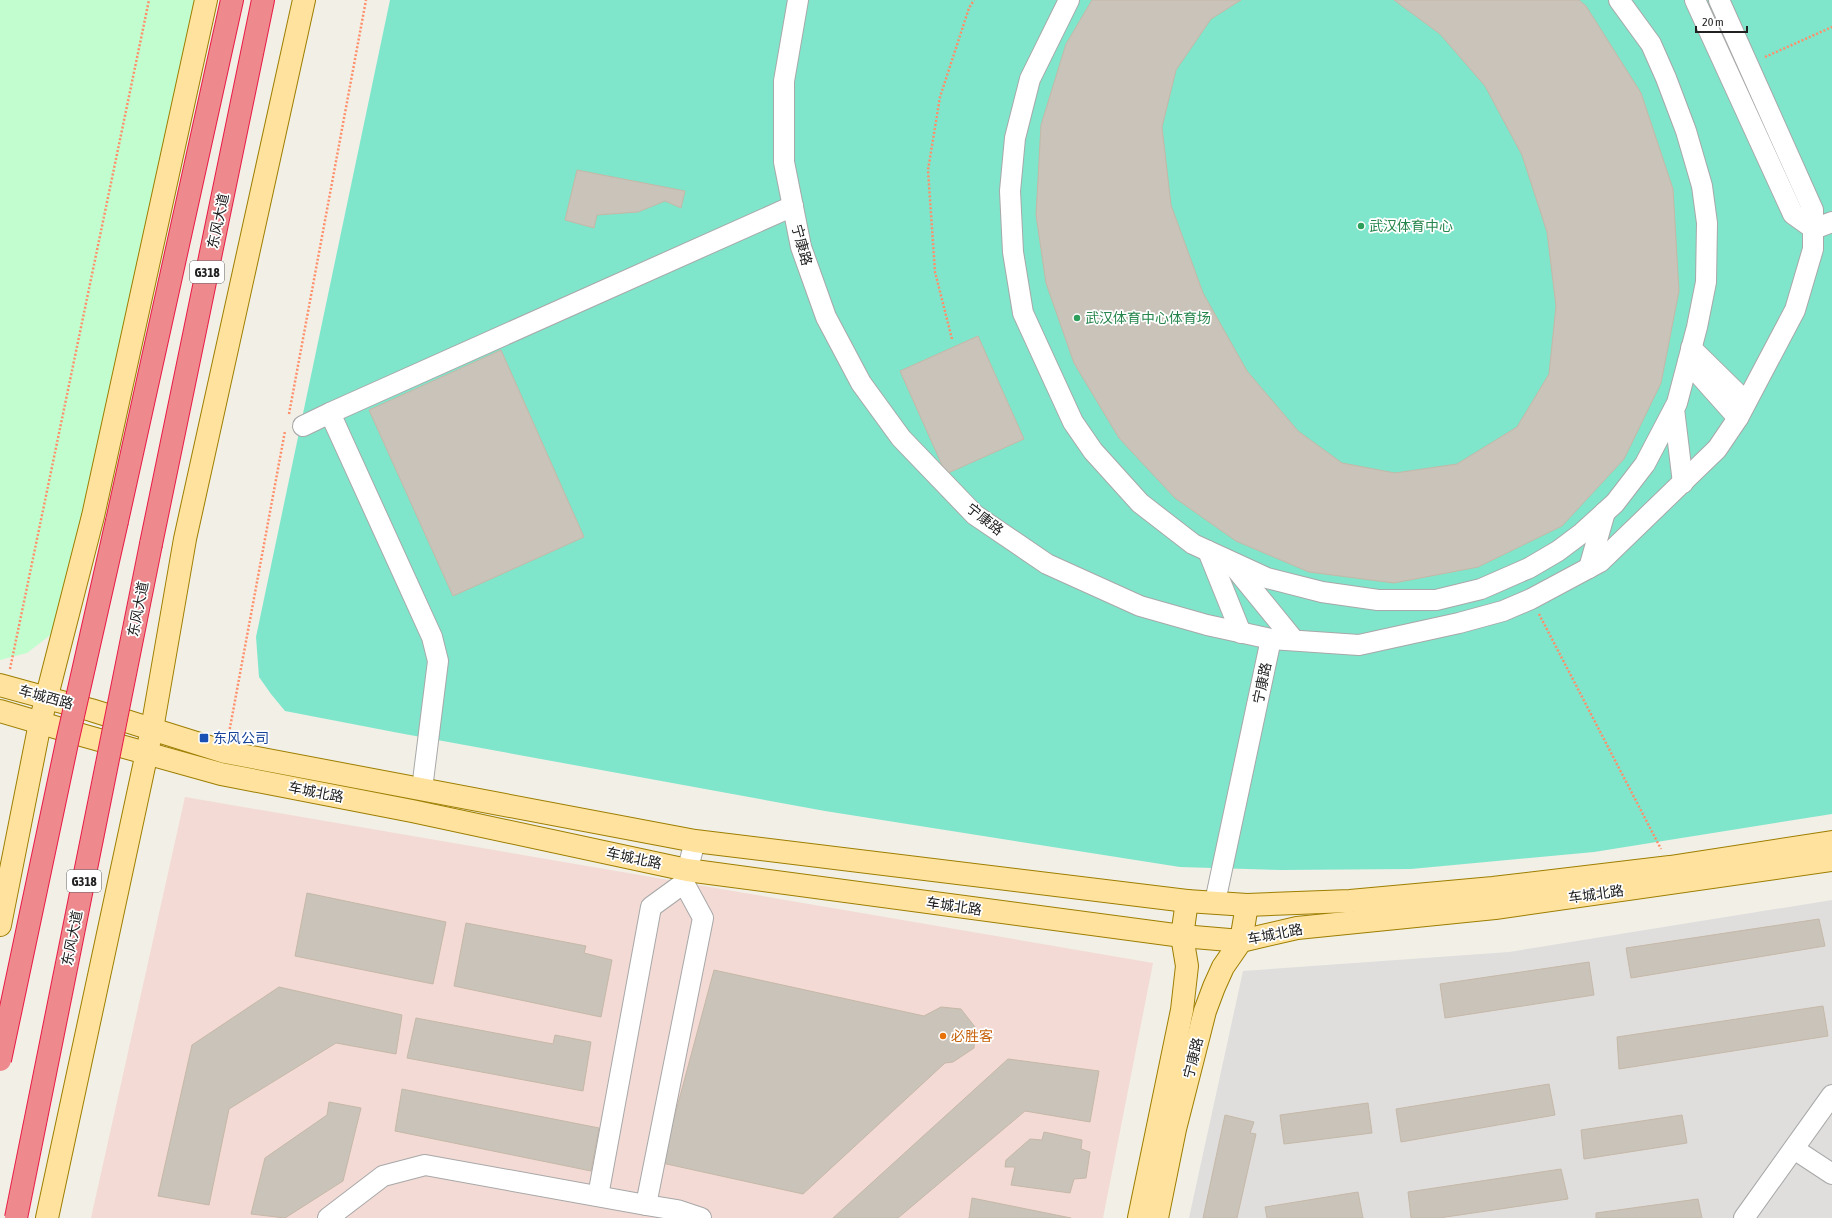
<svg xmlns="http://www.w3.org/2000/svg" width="1832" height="1218" viewBox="0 0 1832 1218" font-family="'Asap Condensed','Noto Sans SC',sans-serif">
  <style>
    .residential { fill: #dfdedd }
    .commercial { fill: #f3dad5 }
    .park { fill: #c2fdcf }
    .pitch { fill: #7fe6cc }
    .building { fill: #cac3b9; stroke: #c5b8a7 }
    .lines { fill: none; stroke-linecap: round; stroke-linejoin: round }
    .minor-casing { stroke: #a8a8a8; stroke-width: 22 }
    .major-casing { stroke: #9d7e00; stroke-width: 24 }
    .highway-casing { stroke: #e81b45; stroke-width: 24 }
    .path { stroke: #ff8e6a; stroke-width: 2.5; stroke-dasharray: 2 2; stroke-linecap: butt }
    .minor { stroke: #fff; stroke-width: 20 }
    .major { stroke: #ffe29e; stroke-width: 22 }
    .highway { stroke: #ee898e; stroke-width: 22 }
    .highway-bridge-casing { stroke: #e81b45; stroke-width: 24; stroke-linecap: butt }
    .highway-bridge { stroke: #ee898e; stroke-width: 22 }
    .leisure-dot { fill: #2e9e5b; stroke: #fff; stroke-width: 1.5 }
    .transit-dot { fill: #1a4fb4; stroke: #fff; stroke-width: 1.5 }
    .food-dot { fill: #e8710a; stroke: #fff; stroke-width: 1.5 }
    .labels { text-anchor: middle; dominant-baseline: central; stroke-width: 3.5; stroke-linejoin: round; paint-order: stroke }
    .shield { fill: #fff; stroke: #646464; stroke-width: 1 }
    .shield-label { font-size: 13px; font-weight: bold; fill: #212121 }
    .street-label { font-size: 14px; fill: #212121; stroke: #fff }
    .leisure-label { font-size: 14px; fill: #27864d; stroke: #fff; text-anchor: start }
    .transit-label { font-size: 14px; fill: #164399; stroke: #fff; text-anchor: start }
    .food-label { font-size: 14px; fill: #c56008; stroke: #fff; text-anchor: start }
  </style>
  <rect width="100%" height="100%" fill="#f2efe6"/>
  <path class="residential" d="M1832,900V1218H1189L1243,971L1509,952Z"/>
  <path class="commercial" d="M185,797L1153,963L1103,1218H91Z"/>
  <path class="park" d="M0,0H202L58,629L27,653L0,660Z"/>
  <path class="pitch" d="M390,0H1832V814L1594,852L1411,869L1281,870L1180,867L825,811L399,733L285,711L271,694L259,677L256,637Z"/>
  <g class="building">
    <path d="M1092,0H1241L1211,19L1176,70L1162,127L1171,205L1203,293L1247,371L1298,431L1342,463L1395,473L1457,464L1517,427L1549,374L1556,306L1547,232L1522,155L1485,86L1440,34L1394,0H1579L1586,6L1641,93L1673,189L1679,291L1661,383L1624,459L1562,526L1478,567L1394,583L1309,572L1236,541L1175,498L1119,438L1074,363L1046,283L1036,215L1041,125L1066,44Z"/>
    <path d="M577,170L685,191L681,208L665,201L638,212L597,215L594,228L565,220Z"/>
    <path d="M978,336L1024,439L946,474L900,371Z"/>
    <path d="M501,350L584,537L453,596L369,410Z"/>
    <path d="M307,893L446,922L433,984L295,956Z"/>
    <path d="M1819,919L1825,946L1631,978L1626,948Z"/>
    <path d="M466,923L586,946L584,953L612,960L601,1017L454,986Z"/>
    <path d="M1589,962L1594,995L1445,1018L1440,984Z"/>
    <path d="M714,970L924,1016L941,1007L961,1009L975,1027L974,1048L953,1062L945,1063L803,1194L662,1163Z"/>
    <path d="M279,987L402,1015L396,1054L336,1043L229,1109L209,1205L158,1196L192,1045Z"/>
    <path d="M1823,1006L1828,1036L1619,1069L1617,1037Z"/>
    <path d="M416,1018L553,1044L555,1035L591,1042L583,1091L407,1058Z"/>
    <path d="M1008,1059L1099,1071L1090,1122L1025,1111L898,1218H833Z"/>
    <path d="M1549,1084L1555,1115L1401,1142L1396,1109Z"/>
    <path d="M402,1089L599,1128L591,1171L395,1131Z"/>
    <path d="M329,1102L361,1108L343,1181L285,1218L251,1214L265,1158L327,1115Z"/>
    <path d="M1368,1103L1372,1133L1284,1144L1280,1115Z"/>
    <path d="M1225,1115L1254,1122L1250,1133L1256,1134L1237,1218H1203Z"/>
    <path d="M1682,1115L1687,1143L1584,1159L1581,1130Z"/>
    <path d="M1044,1132L1082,1140L1081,1149L1090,1152L1086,1178L1074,1179L1070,1193L1011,1185L1015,1167H1005L1006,1160L1030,1139L1042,1140Z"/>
    <path d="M1561,1169L1568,1199L1439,1218H1411L1408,1192Z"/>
    <path d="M1358,1192L1363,1218H1267L1265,1207Z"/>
    <path d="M972,1198L1071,1218H969Z"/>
    <path d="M1698,1199L1702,1218H1596V1213Z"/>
  </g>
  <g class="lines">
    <g class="minor-casing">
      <g id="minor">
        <path d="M798,0L784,81V162L801,247L826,317L861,383L901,438L975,515L1047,564L1140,606L1207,625L1271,639L1215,902"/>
        <path d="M1069,0L1030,79L1015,138L1010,191L1013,252L1023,313L1073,422L1093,451L1140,503L1193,544L1267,578L1322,592L1378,600H1436L1481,589L1529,568L1558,551L1582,533L1615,503L1645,464L1677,403L1697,327L1706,282L1707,223L1702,186L1686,131L1666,78L1651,44L1619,0"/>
        <path d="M1695,0L1793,214L1814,229"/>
        <path d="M1814,229L1832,222"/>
        <path d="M1691,348L1746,402"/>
        <path d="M1688,362L1738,418"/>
        <path d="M1674,409L1683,483"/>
        <path d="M303,426L330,413"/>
        <path d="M1208,551L1241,633"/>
        <path d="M1231,563L1294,640"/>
        <path d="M1589,568L1605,512"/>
        <path d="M1271,639L1359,645L1459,623L1503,611L1531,599L1600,562L1717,449L1738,418L1795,310L1813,249V210L1719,0"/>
        <path d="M422,789L438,661L432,637L330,413L793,206"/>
        <path d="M1794,1149L1832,1174"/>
        <path d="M598,1196L651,907L684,883"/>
        <path d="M646,1205L703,918L684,883L695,841"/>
        <path d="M328,1218L383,1176L425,1165L646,1205L677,1210L701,1218"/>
        <path d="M1744,1218L1832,1095"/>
      </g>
    </g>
    <g class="major-casing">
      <g id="major">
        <path d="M0,685L91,710L225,752L695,841L1187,901L1247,905L1350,901L1493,888L1670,867L1832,842"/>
        <path d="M0,711L85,736L221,774L412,811L687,870L1182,936L1241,941L1297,928L1495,908L1832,860"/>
        <path d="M0,925L40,723L93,516L206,0"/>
        <path d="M47,1218L152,729L185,539L304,0"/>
        <path d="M1139,1218L1182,1010L1187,966L1182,936L1187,901"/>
        <path d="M1157,1218L1175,1129L1205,1011L1214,987L1223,967L1241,941L1247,905"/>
      </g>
    </g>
    <g class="highway-casing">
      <g id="highway">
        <path d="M117,521L232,0"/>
        <path d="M151,544L263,0"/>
      </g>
    </g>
    <g class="path">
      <path d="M1765,57L1832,27"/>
      <path d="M952,339L935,272L928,170L940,97L969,8L974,0"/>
      <path d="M289,414L366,0"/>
      <path d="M1539,614L1661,849"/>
      <path d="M10,669L149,0"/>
      <path d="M229,733L285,431"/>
    </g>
    <use href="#minor" class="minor"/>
    <use href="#major" class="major"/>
    <use href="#highway" class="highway"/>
    <g class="highway-bridge-casing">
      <g id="highway-bridge">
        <path d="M0,1060L68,738L117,521"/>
        <path d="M16,1218L151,544"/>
      </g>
    </g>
    <use href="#highway-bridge" class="highway-bridge"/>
  </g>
  <g class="leisure-dot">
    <circle cx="1361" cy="226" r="4"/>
    <circle cx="1077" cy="318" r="4"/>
  </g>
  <rect class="transit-dot" x="199" y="733" width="10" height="10" rx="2"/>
  <circle class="food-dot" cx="943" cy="1036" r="4"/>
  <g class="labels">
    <g class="shield">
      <rect x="190" y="261" width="34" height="22" rx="3"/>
      <rect x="67" y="870" width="34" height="22" rx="3"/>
    </g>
    <g class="shield-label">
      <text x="207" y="272">G318</text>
      <text x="84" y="881">G318</text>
    </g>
    <g class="street-label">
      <text transform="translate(218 221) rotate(-78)">东风大道</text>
      <text transform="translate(802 245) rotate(75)">宁康路</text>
      <text transform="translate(985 519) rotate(38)">宁康路</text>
      <text transform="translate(138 609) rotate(-79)">东风大道</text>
      <text transform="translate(1262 683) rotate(-78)">宁康路</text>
      <text transform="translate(46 697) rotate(15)">车城西路</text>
      <text transform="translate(316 792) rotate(11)">车城北路</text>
      <text transform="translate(634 858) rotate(12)">车城北路</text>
      <text transform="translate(1596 894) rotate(-8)">车城北路</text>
      <text transform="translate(954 906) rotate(8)">车城北路</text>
      <text transform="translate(1275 934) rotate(-11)">车城北路</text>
      <text transform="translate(72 938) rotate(-79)">东风大道</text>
      <text transform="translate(1193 1058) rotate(-76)">宁康路</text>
    </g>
    <g class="leisure-label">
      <text x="1369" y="226">武汉体育中心</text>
      <text x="1085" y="318">武汉体育中心体育场</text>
    </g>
    <g class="transit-label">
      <text x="213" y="738">东风公司</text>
    </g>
    <g class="food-label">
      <text x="951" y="1036">必胜客</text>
    </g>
  </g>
  <path d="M1696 26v6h51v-6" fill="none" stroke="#212121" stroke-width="2"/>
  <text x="1702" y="26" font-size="12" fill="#212121" stroke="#ffffff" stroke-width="3" paint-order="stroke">20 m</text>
</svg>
